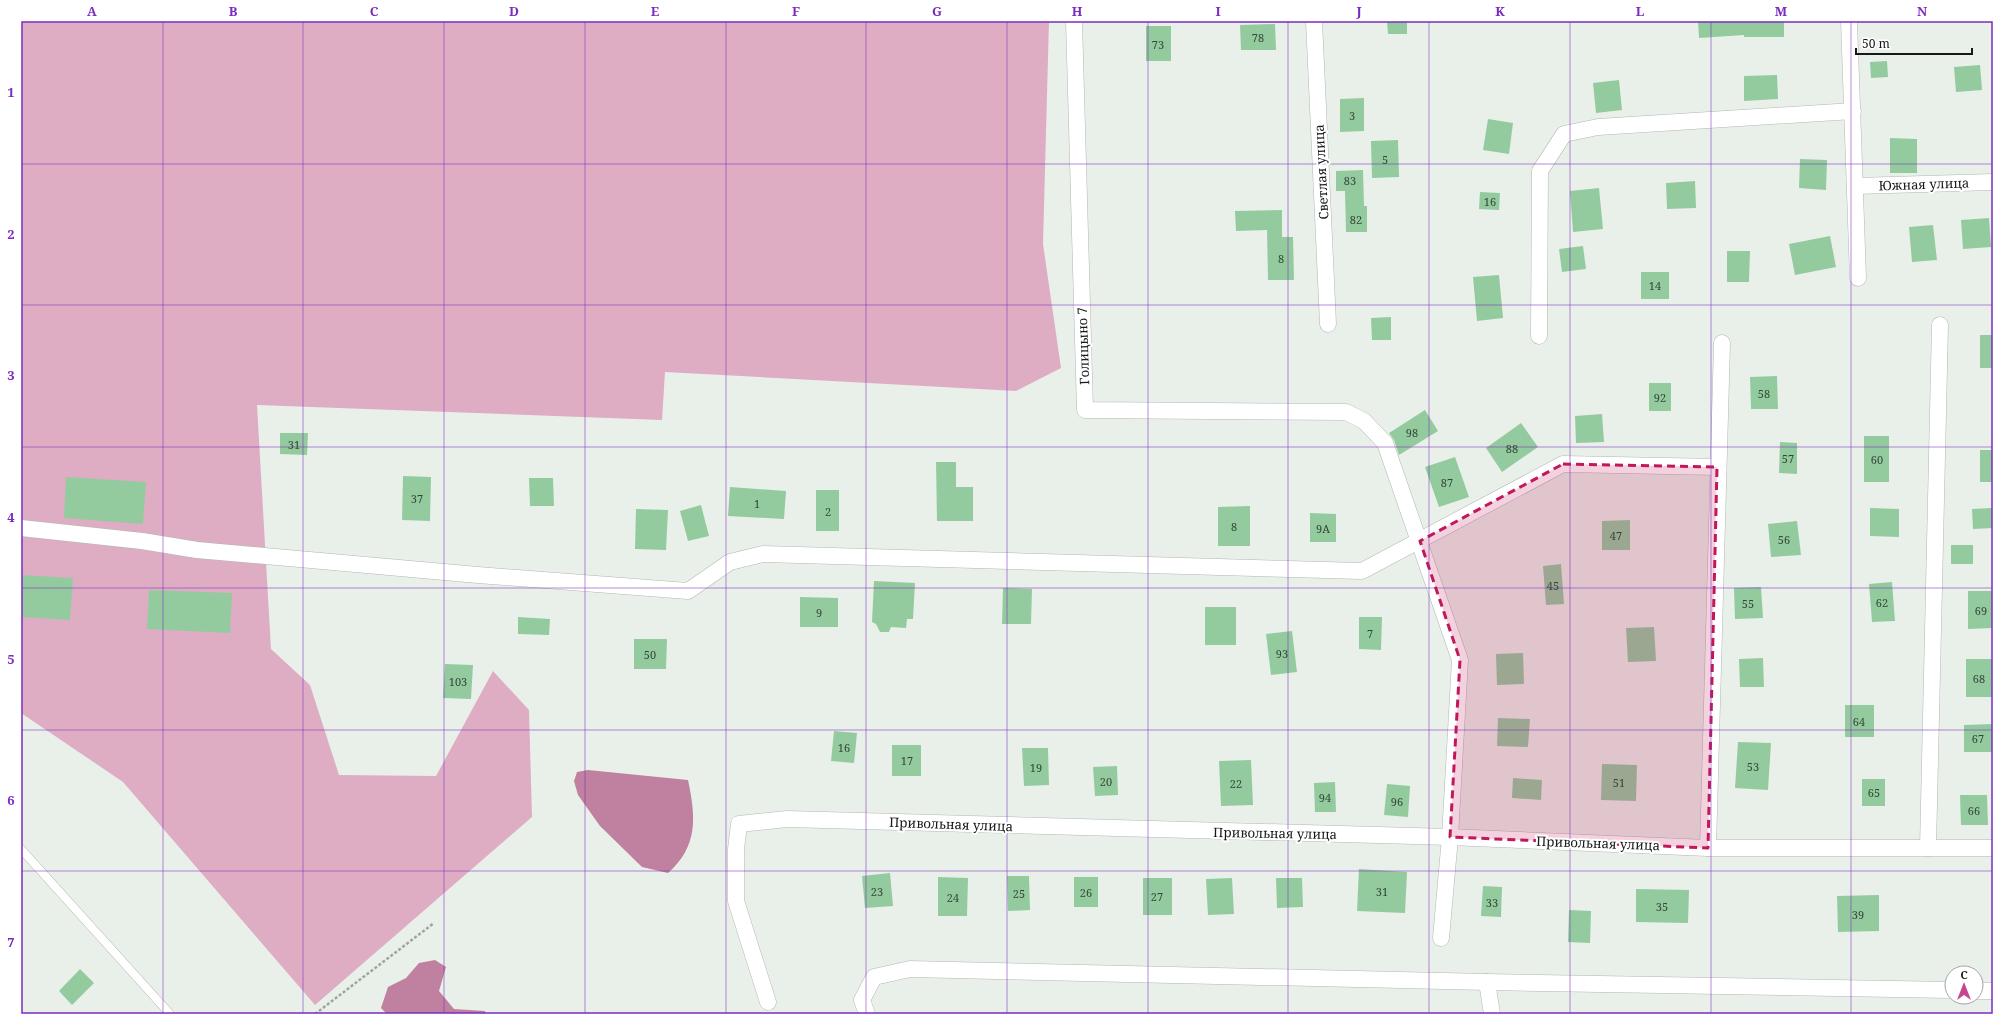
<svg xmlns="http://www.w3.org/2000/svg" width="2014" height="1035" viewBox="0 0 2014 1035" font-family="'Noto Serif',serif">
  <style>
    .green { fill: #deadc4 }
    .water { fill: #bf819f }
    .building { fill: #93cb9f }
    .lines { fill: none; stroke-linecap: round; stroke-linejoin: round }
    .service-casing { stroke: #b1b8b2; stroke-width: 9 }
    .minor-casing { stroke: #b1b8b2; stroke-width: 17 }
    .path { stroke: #9ea49f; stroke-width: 2.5; stroke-dasharray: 3 2; stroke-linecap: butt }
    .service { stroke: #fff; stroke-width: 8 }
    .minor { stroke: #fff; stroke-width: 16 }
    .marked { fill: #c2185b; fill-opacity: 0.2; stroke: #c2185b; stroke-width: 3; stroke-dasharray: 8 5; stroke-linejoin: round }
    .grid { fill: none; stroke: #7b2cbf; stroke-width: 1; stroke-opacity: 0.55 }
    .labels { text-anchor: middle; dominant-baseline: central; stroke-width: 4; stroke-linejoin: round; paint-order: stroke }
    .number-label { font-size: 11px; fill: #354639 }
    .street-label { font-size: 13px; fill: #161917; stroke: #fff }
    .neatline { fill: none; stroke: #7b2cbf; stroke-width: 1.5 }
    .grid-label { font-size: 13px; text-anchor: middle; font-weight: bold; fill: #7b2cbf }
  </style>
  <rect width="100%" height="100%" fill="#e9f0ea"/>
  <path class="green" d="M21,21H1049L1043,244L1061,368L1016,391L665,372L662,420L257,405L271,649L310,685L339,775L436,776L493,671L529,710L532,817L315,1005L123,782L21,713Z"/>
  <g class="water">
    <path d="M588,770L688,780C696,818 698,846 668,873L642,867L600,826L578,795L574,781L577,772Z"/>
    <path d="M435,960L446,967L439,991L454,1009L485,1011L486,1014H387L381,1008L388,987L406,978L419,963Z"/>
  </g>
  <g class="building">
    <path d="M1387,21H1407V34H1388Z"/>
    <path d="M1698,21H1784V37H1744V35L1699,38Z"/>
    <path d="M1275,24L1276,50H1241L1240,25Z"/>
    <rect x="1146" y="26" width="25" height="35"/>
    <path d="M1887,61L1888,77L1871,78L1870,62Z"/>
    <path d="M1980,65L1982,90L1956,92L1954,67Z"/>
    <path d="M1777,75L1778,99L1744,101V76Z"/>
    <path d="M1619,80L1622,110L1596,113L1593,83Z"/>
    <path d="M1364,98V131L1340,132V99Z"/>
    <path d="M1488,119L1513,123L1509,154L1483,150Z"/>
    <path d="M1890,138L1917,139V173H1890Z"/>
    <path d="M1398,140L1399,177L1372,178L1371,141Z"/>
    <path d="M1800,159L1827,160L1826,190L1799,188Z"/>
    <path d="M1363,170L1364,206H1367V232H1346L1345,191H1336V171Z"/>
    <path d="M1695,181L1696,208L1667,209L1666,183Z"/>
    <path d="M1599,188L1603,229L1573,232L1570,191Z"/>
    <path d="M1480,192L1500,193L1499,210L1479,209Z"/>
    <path d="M1282,210V237H1293L1294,280H1268L1267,230L1236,231L1235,211Z"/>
    <path d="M1989,218L1991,247L1963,249L1961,220Z"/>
    <path d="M1933,225L1937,260L1912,262L1909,227Z"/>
    <path d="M1830,236L1836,267L1795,275L1789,244Z"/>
    <path d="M1583,246L1586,269L1562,272L1559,249Z"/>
    <path d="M1727,251H1750L1749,282H1727Z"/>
    <rect x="1641" y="272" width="28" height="27"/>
    <path d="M1499,275L1503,318L1477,321L1473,277Z"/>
    <path d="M1391,317V340H1372L1371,318Z"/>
    <rect x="1980" y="335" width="13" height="33"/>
    <path d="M1777,376L1778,409H1751L1750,377Z"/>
    <rect x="1649" y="383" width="22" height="28"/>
    <path d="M1425,410L1438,431L1399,455L1394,440L1389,433Z"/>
    <path d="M1602,414L1604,442L1576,443L1575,416Z"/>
    <path d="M1521,423L1538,447L1502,472L1486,448Z"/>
    <path d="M280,433H308L307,455L280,454Z"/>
    <rect x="1864" y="436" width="25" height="46"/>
    <path d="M1780,442L1797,443V474L1779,473Z"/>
    <rect x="1980" y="450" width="13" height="32"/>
    <path d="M1455,457L1469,497L1439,507L1425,467Z"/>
    <path d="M936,462H956V487H973V521H937Z"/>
    <path d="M403,476L431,477L430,521L402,520Z"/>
    <path d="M66,477L146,482L143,524L64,518Z"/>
    <path d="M529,478H553L554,506H530Z"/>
    <path d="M730,487L786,491L784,519L728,516Z"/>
    <rect x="816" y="490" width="23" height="41"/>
    <path d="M701,505L709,536L688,541L680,511Z"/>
    <path d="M1250,506V546H1218V507Z"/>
    <path d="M1870,508L1899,509V537L1870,536Z"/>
    <path d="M1992,508L1993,528L1973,529L1972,509Z"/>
    <path d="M636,509L668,510L666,550L635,549Z"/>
    <path d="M1310,513L1336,514V542H1310Z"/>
    <path d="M1630,520V550H1602V521Z"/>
    <path d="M1797,521L1801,555L1771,557L1768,524Z"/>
    <rect x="1951" y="545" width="22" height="19"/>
    <path d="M1561,564L1564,604L1546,605L1543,566Z"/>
    <path d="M21,575L73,578L70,620L21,617Z"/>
    <path d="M874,581L915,583L913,619H907L906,628L891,627L889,632H880L876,624L872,622Z"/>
    <path d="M1892,582L1895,621L1872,622L1869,584Z"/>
    <path d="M1761,587L1763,618L1735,619L1734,588Z"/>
    <path d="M1003,588L1032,589L1031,624H1002Z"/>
    <path d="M149,590L232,593L230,633L147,629Z"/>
    <path d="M1968,591H1993V628L1968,629Z"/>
    <path d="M800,597L838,598V627H800Z"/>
    <rect x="1205" y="607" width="31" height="38"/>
    <path d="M518,617L550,619L549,635L518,634Z"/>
    <path d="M1359,617H1382L1381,650L1359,649Z"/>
    <path d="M1654,627L1656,661L1628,662L1626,628Z"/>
    <path d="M1292,631L1297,672L1271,675L1266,634Z"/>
    <path d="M634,639H667L666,669H634Z"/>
    <path d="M1523,653L1524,684L1497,685L1496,654Z"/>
    <path d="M1763,658L1764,687H1740L1739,659Z"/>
    <rect x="1966" y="659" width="27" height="38"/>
    <path d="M445,664L473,665L471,699L443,698Z"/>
    <rect x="1845" y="705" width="29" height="32"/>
    <path d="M1498,718L1530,719L1528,747L1497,746Z"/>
    <path d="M1993,724V752H1964V725Z"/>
    <path d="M834,731L857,733L854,763L831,761Z"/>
    <path d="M1738,742L1771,743L1768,790L1735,788Z"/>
    <rect x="892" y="745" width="29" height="31"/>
    <path d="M1022,748H1048L1049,785L1024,786Z"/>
    <path d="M1251,760L1253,805L1221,806L1219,761Z"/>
    <path d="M1602,764L1637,765L1636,801L1601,800Z"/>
    <path d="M1117,766L1118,795L1095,796L1093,767Z"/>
    <path d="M1513,778L1542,780L1541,800L1512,798Z"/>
    <rect x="1862" y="779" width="23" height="27"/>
    <path d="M1335,782L1336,812H1315L1314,783Z"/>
    <path d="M1387,784L1410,786L1408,817L1384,815Z"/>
    <path d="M1960,795H1987L1988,825H1961Z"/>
    <path d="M1359,869L1407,872L1405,913L1357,911Z"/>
    <path d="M890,873L893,906L865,908L862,876Z"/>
    <path d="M1007,876H1029L1030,910L1008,911Z"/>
    <path d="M938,877L968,878L967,916H938Z"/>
    <rect x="1074" y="877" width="24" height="30"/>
    <rect x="1143" y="878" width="29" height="37"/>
    <path d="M1232,878L1234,914L1208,915L1206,879Z"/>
    <path d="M1276,878H1302L1303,907L1277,908Z"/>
    <path d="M1483,886L1502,887L1501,917L1481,916Z"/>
    <path d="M1636,889L1689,890L1688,923L1636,922Z"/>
    <path d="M1879,895V931L1838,932L1837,896Z"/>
    <path d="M1569,910L1591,911L1590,943L1568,942Z"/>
    <path d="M80,969L94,983L72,1005L59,991Z"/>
  </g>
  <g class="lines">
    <g class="service-casing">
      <path id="service" d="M21,849L170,1014"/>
    </g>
    <g class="minor-casing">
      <g id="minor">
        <path d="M1074,21L1085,410L1346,412L1364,421L1385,443L1460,660L1450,837L1441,938"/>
        <path d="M1314,21L1328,324"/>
        <path d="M1849,21L1858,278"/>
        <path d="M1855,186L1993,182"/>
        <path d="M1539,336L1540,171L1564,134L1598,127L1853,111"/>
        <path d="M21,528L142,541L197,550L478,575L688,591L730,562L763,554L1362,571L1563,464L1717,467"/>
        <path d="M1708,848L1722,343"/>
        <path d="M1928,848L1940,325"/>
        <path d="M1487,982L1492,1014"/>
        <path d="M1976,991H1993"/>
        <path d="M768,1002L736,901V849L739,824L787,819L1450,837L1708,848H1993"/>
        <path d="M867,1014L862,1000L874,977L910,969L1487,982L1952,990"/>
      </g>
    </g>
    <path class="path" d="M315,1014L434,923"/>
    <use href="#service" class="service"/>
    <use href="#minor" class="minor"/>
  </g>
  <path class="marked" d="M1563,464L1717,467L1708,848L1450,837L1460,660L1420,541Z"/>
  <path class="grid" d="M163,21V1014M303,21V1014M444,21V1014M585,21V1014M726,21V1014M866,21V1014M1007,21V1014M1148,21V1014M1288,21V1014M1429,21V1014M1570,21V1014M1711,21V1014M1851,21V1014M21,164H1993M21,305H1993M21,447H1993M21,588H1993M21,730H1993M21,871H1993"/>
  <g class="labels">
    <g class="number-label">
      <text x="1258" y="37">78</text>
      <text x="1158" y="44">73</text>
      <text x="1352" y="115">3</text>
      <text x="1385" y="159">5</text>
      <text x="1350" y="180">83</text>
      <text x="1490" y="201">16</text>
      <text x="1356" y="219">82</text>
      <text x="1281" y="258">8</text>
      <text x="1655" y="285">14</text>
      <text x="1764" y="393">58</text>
      <text x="1660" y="397">92</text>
      <text x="1412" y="432">98</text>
      <text x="294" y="444">31</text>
      <text x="1512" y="448">88</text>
      <text x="1788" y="458">57</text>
      <text x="1877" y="459">60</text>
      <text x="1447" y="482">87</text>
      <text x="417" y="498">37</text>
      <text x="757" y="503">1</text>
      <text x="828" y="511">2</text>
      <text x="1234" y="526">8</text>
      <text x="1323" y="528">9А</text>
      <text x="1616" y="535">47</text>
      <text x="1784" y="539">56</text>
      <text x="1553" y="585">45</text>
      <text x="1882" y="602">62</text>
      <text x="1748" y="603">55</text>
      <text x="1981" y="610">69</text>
      <text x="819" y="612">9</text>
      <text x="1370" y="633">7</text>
      <text x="1282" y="653">93</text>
      <text x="650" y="654">50</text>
      <text x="1979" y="678">68</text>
      <text x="458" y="681">103</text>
      <text x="1859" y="721">64</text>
      <text x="1978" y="738">67</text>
      <text x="844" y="747">16</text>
      <text x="907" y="760">17</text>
      <text x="1753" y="766">53</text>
      <text x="1036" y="767">19</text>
      <text x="1106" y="781">20</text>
      <text x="1619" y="782">51</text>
      <text x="1236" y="783">22</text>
      <text x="1874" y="792">65</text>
      <text x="1325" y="797">94</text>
      <text x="1397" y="801">96</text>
      <text x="1974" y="810">66</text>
      <text x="877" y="891">23</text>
      <text x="1382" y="891">31</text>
      <text x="1086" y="892">26</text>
      <text x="1019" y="893">25</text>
      <text x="1157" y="896">27</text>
      <text x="953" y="897">24</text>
      <text x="1492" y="902">33</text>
      <text x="1662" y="906">35</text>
      <text x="1858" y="914">39</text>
    </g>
    <g class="street-label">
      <text transform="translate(1321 172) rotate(-93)">Светлая улица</text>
      <text transform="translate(1924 184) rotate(-2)">Южная улица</text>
      <text transform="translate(1083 346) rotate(-92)">Голицыно 7</text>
      <text transform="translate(951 824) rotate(2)">Привольная улица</text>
      <text transform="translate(1275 833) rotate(1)">Привольная улица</text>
      <text transform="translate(1598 843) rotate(2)">Привольная улица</text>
    </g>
  </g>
  <rect width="2014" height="1035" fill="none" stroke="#ffffff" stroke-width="44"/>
  <g transform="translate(1964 985)"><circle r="19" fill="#ffffff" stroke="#a2a3a2"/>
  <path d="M0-3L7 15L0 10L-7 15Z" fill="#c7468f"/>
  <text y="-6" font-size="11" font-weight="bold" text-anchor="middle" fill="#161917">С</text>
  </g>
  <path d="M1856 48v6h116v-6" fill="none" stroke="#161917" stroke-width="2"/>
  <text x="1862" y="48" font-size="12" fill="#161917" stroke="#ffffff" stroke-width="3" paint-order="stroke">50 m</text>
  <rect x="22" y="22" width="1970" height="991" class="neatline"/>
  <g class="grid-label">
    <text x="92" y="16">A</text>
    <text x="233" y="16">B</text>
    <text x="374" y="16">C</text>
    <text x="514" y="16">D</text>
    <text x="655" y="16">E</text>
    <text x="796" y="16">F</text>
    <text x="937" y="16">G</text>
    <text x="1077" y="16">H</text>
    <text x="1218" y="16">I</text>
    <text x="1359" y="16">J</text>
    <text x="1500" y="16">K</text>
    <text x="1640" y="16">L</text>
    <text x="1781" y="16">M</text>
    <text x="1922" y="16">N</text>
    <text x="11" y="97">1</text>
    <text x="11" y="239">2</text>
    <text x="11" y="380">3</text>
    <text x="11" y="522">4</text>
    <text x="11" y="664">5</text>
    <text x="11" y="805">6</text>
    <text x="11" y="947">7</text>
  </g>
</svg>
